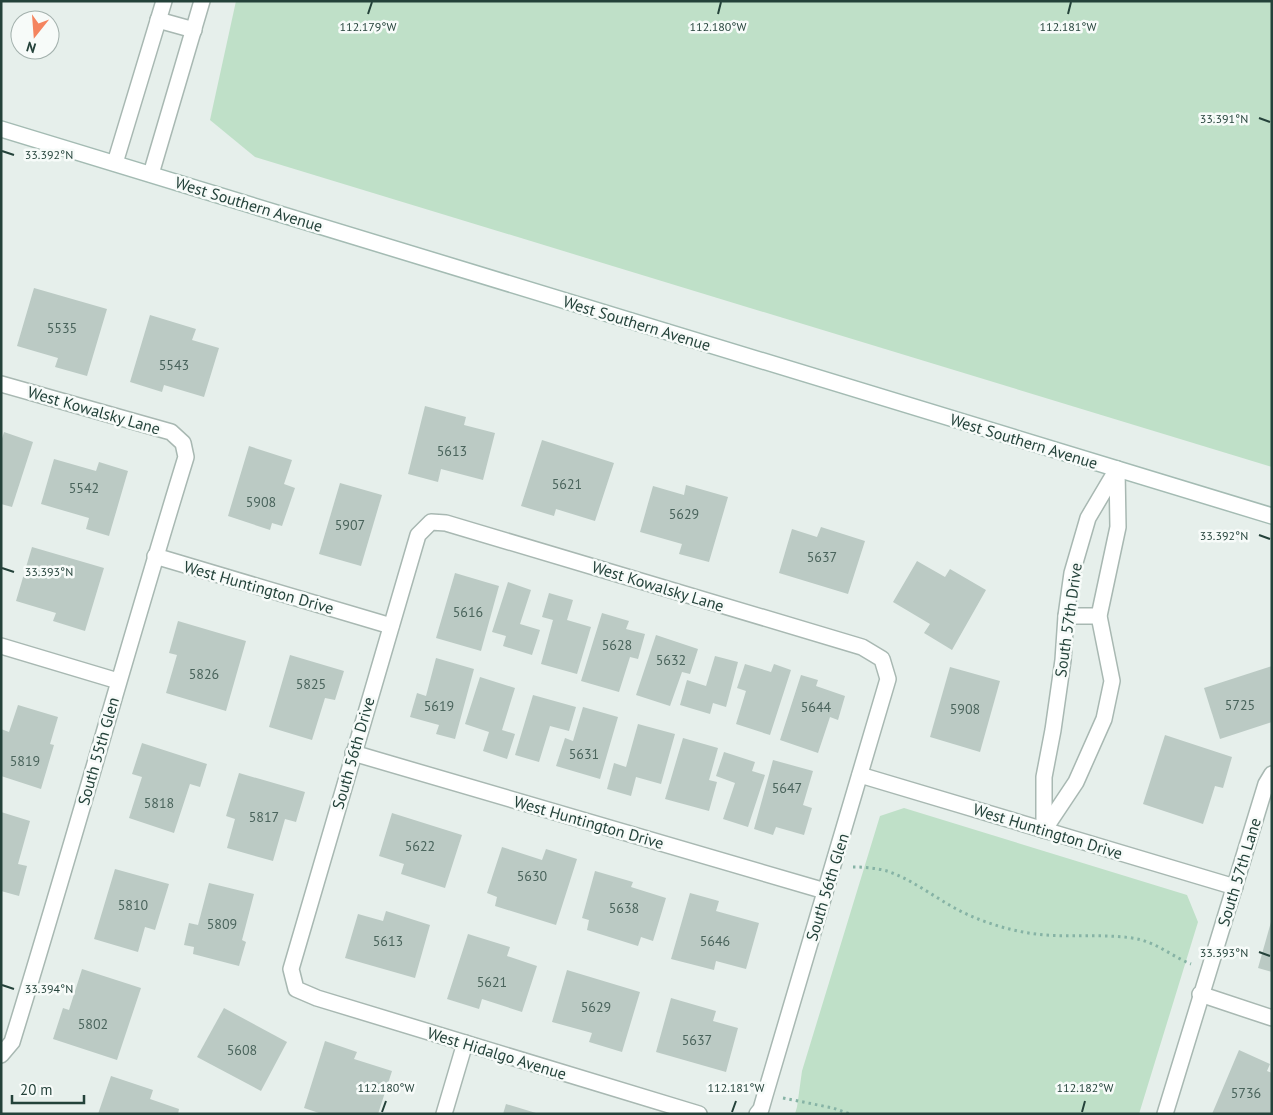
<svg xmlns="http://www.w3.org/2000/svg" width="1273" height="1115" viewBox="0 0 1273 1115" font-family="'PT Sans',sans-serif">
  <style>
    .green { fill: #bfe0c8 }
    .building { fill: #bbcac4 }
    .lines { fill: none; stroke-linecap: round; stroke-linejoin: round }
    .minor-casing { stroke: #a8b8b2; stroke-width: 18 }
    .secondary-casing { stroke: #a4bbb3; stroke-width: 18 }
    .path { stroke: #86b3a5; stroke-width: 3; stroke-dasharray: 2.5 4; stroke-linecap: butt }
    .minor { stroke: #fff; stroke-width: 15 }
    .secondary { stroke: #fff; stroke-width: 15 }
    .ticks { fill: none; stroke: #24423a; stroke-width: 2 }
    .labels { text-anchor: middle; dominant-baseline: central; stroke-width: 5; stroke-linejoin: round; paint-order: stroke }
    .number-label { font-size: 14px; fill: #4a645c }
    .street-label { font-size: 16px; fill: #24423a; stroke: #f7fbf9 }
    .ticks-label { font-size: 12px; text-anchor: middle; fill: #24423a; stroke: #f7fbf9; stroke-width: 5; stroke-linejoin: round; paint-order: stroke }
  </style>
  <rect width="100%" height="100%" fill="#e6efeb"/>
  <g class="green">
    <path d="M236,1H1272V467L255,157L210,120Z"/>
    <path d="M904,808L1187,895L1198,922L1139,1114H795L797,1107L802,1071L880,816Z"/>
  </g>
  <g class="building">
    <path d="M34,288L107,309L87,376L55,367L58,358L17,346Z"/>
    <path d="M150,315L196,329L192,340L219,348L204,397L164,385L162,392L130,382Z"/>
    <path d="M425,406L466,417L464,425L495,433L483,480L441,469L438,482L408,474Z"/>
    <path d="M4,432L33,442L12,507L1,504V442Z"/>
    <path d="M542,440L614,463L595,521L556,509L554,516L521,506Z"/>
    <path d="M249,446L292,460L284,484L295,488L282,526L272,523L270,530L228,516Z"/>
    <path d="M54,459L96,471L99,462L128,471L109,536L86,529L89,518L41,504Z"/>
    <path d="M340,483L382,495L361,566L319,554Z"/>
    <path d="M686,485L728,497L709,562L679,554L682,544L640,532L653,486L684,495Z"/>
    <path d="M821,527L865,541L848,594L779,573L792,529L817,537Z"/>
    <path d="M32,547L104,568L85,631L53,621L56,613L16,601Z"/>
    <path d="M917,561L945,577L950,569L986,590L952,650L924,633L930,624L893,602Z"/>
    <path d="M455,573L499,586L481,651L436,638Z"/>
    <path d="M508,582L531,590L520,624L540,630L532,655L503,646L506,636L492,632Z"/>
    <path d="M549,593L573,600L567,620L591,627L577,674L541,664L553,620L542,617Z"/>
    <path d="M602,613L629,621L626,629L645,634L638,659L630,657L619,692L581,681Z"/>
    <path d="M178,621L246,641L226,711L166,693L177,655L169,653Z"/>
    <path d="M656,635L698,649L690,674L682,672L670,706L636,695Z"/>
    <path d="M290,655L344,671L335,700L325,698L312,740L269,727Z"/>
    <path d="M715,656L738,662L726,707L713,703L710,714L680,705L687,680L706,686Z"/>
    <path d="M436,658L474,669L455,739L436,734L439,725L410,717L417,693L426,696Z"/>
    <path d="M745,664L771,672L774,664L791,670L770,735L736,724L746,691L737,688Z"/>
    <path d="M1272,666V722L1220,739L1204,688Z"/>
    <path d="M950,667L1000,681L980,752L930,737Z"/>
    <path d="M801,675L818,680L816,686L845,696L838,720L830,717L818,753L780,740Z"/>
    <path d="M480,677L515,688L502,730L515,734L507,759L483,751L489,732L465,724Z"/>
    <path d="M533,695L576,707L569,731L550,726L539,762L515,755Z"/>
    <path d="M18,705L58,717L50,744L54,745L41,789L1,776V729L9,732Z"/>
    <path d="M583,707L618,717L600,779L556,766L565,738L573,741Z"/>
    <path d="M638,724L675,734L661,784L636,777L631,796L607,789L614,763L626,767Z"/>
    <path d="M1165,735L1232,757L1223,788L1215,786L1203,824L1143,804Z"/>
    <path d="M683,738L718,748L709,780L717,782L709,811L665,799Z"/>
    <path d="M142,743L207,764L200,787L190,784L174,833L129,818L142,777L132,774Z"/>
    <path d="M724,752L755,762L752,771L765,775L748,827L723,819L735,783L716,776Z"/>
    <path d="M773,760L813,771L803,805L812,808L804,835L776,827L773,835L754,829Z"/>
    <path d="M239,773L305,792L296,822L285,819L273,861L227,848L235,819L226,816Z"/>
    <path d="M1,812L30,821L18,864L27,866L19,896L1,891Z"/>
    <path d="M392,813L462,835L445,888L401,874L404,864L379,856Z"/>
    <path d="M502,847L542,860L546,849L577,859L556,925L495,906L497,897L487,893Z"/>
    <path d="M115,869L169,884L155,930L145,927L138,952L94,939Z"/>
    <path d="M595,871L633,882L631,887L666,898L653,941L641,937L638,946L587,930L589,920L582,918Z"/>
    <path d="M209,883L254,894L242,940L246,942L239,966L193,954L194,947L184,945L189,923L198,925Z"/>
    <path d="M690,893L719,901L716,911L759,923L746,969L716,961L714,970L671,959Z"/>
    <path d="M386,911L430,925L415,978L345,958L358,914L383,921Z"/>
    <path d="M1271,922H1272V972L1258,968Z"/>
    <path d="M468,934L510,947L507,956L537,966L522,1012L482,999L479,1009L447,999Z"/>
    <path d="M82,969L141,988L117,1060L53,1039L63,1008L69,1010Z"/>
    <path d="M567,970L640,992L622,1052L589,1042L592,1033L552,1022Z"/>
    <path d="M671,998L716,1011L713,1021L738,1028L726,1072L656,1052Z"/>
    <path d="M224,1008L287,1042L261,1091L197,1057Z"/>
    <path d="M325,1041L357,1052L354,1059L392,1071L378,1114H322L304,1108Z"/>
    <path d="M1239,1050L1270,1064L1267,1071L1272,1073V1114H1212Z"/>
    <path d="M111,1076L153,1090L150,1099L179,1109L178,1114H98Z"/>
    <path d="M506,1104L536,1113V1114H503Z"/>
  </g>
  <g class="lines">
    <g class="minor-casing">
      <g id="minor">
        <path d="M158,20L194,30"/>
        <path d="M115,163L164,1"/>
        <path d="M151,174L202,1"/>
        <path d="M1,384L171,432L183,443L186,457C126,652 72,848 12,1042L1,1055"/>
        <path d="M155,556L391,626"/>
        <path d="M1066,616H1099"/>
        <path d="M1,646L118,681"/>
        <path d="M353,753L825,891"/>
        <path d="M860,775L1235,887"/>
        <path d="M1044,830L1076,782L1104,719L1112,681L1099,616L1118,527L1117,469"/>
        <path d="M1044,830V777L1053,730L1063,660L1066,616L1072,573L1088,518L1117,469"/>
        <path d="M1200,994L1272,1018"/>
        <path d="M444,1114L465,1043"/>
        <path d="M699,1114L317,998L296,989L291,969L418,535L431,522L446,523L862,647L882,659L888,679L765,1095L761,1109L757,1114"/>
        <path d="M1165,1114L1266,784L1272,774"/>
      </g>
    </g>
    <g class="secondary-casing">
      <path id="secondary" d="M1,129L1272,516"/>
    </g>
    <g class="path">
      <path d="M853,867C864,867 876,868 887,871C917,881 942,904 971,916C994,926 1020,933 1045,935C1074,937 1103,934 1132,938C1155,941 1171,956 1191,964"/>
      <path d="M783,1098L833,1108L850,1114"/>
    </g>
    <use href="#minor" class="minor"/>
    <use href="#secondary" class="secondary"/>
  </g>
  <path class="ticks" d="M368,14L372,2M718,14L721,2M1068,14L1071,2M1259,118L1270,122M2,151L14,155M1259,535L1270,539M2,568L14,572M1259,952L1270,956M2,985L14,989M382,1112L386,1101M732,1112L736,1101M1082,1112L1085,1101"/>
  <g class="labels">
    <g class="number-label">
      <text x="62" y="328">5535</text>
      <text x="174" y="365">5543</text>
      <text x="452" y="451">5613</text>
      <text x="567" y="484">5621</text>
      <text x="84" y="488">5542</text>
      <text x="261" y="502">5908</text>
      <text x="684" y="514">5629</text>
      <text x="350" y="525">5907</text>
      <text x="822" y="557">5637</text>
      <text x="468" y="612">5616</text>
      <text x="617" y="645">5628</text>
      <text x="671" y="660">5632</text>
      <text x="204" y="674">5826</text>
      <text x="311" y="684">5825</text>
      <text x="1240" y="705">5725</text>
      <text x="439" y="706">5619</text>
      <text x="816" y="707">5644</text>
      <text x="965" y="709">5908</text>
      <text x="584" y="754">5631</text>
      <text x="25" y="761">5819</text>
      <text x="787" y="788">5647</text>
      <text x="159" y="803">5818</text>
      <text x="264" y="817">5817</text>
      <text x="420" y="846">5622</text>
      <text x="532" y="876">5630</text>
      <text x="133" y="905">5810</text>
      <text x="624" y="908">5638</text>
      <text x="222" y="924">5809</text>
      <text x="388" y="941">5613</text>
      <text x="715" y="941">5646</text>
      <text x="492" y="982">5621</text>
      <text x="596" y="1007">5629</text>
      <text x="93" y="1024">5802</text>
      <text x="697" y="1040">5637</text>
      <text x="242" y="1050">5608</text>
      <text x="1246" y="1093">5736</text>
    </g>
    <g class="street-label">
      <text transform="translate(249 204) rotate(17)">West Southern Avenue</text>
      <text transform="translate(637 323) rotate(17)">West Southern Avenue</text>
      <text transform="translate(94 410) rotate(16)">West Kowalsky Lane</text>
      <text transform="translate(1024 441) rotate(17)">West Southern Avenue</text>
      <text transform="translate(658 586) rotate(17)">West Kowalsky Lane</text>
      <text transform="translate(259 587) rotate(16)">West Huntington Drive</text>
      <text transform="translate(1068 620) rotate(-82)">South 57th Drive</text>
      <text transform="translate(98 751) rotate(-74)">South 55th Glen</text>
      <text transform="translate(353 753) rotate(-74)">South 56th Drive</text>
      <text transform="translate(589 822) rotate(16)">West Huntington Drive</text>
      <text transform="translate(1048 831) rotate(17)">West Huntington Drive</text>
      <text transform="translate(1239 872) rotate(-73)">South 57th Lane</text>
      <text transform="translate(827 887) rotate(-73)">South 56th Glen</text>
      <text transform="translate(497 1053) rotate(17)">West Hidalgo Avenue</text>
    </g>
  </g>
  <g class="ticks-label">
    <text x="368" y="31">112.179°W</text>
    <text x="718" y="31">112.180°W</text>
    <text x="1068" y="31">112.181°W</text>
    <text x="1224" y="123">33.391°N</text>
    <text x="49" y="159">33.392°N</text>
    <text x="1224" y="540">33.392°N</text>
    <text x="49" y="576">33.393°N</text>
    <text x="1224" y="957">33.393°N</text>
    <text x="49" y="993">33.394°N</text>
    <text x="386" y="1092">112.180°W</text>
    <text x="736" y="1092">112.181°W</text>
    <text x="1085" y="1092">112.182°W</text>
  </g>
  <rect width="1273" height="1115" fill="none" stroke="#24423a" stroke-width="5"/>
  <g transform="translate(35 35) rotate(197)"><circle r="24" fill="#f7fbf9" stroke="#a3b1ad"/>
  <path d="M0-4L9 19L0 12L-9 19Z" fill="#f4845f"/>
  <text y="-8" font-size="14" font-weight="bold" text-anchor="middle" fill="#24423a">N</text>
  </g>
  <path d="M12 1095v8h72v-8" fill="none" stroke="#24423a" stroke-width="2.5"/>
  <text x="20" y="1095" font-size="15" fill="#24423a" stroke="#f7fbf9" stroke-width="4" paint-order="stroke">20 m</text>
</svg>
